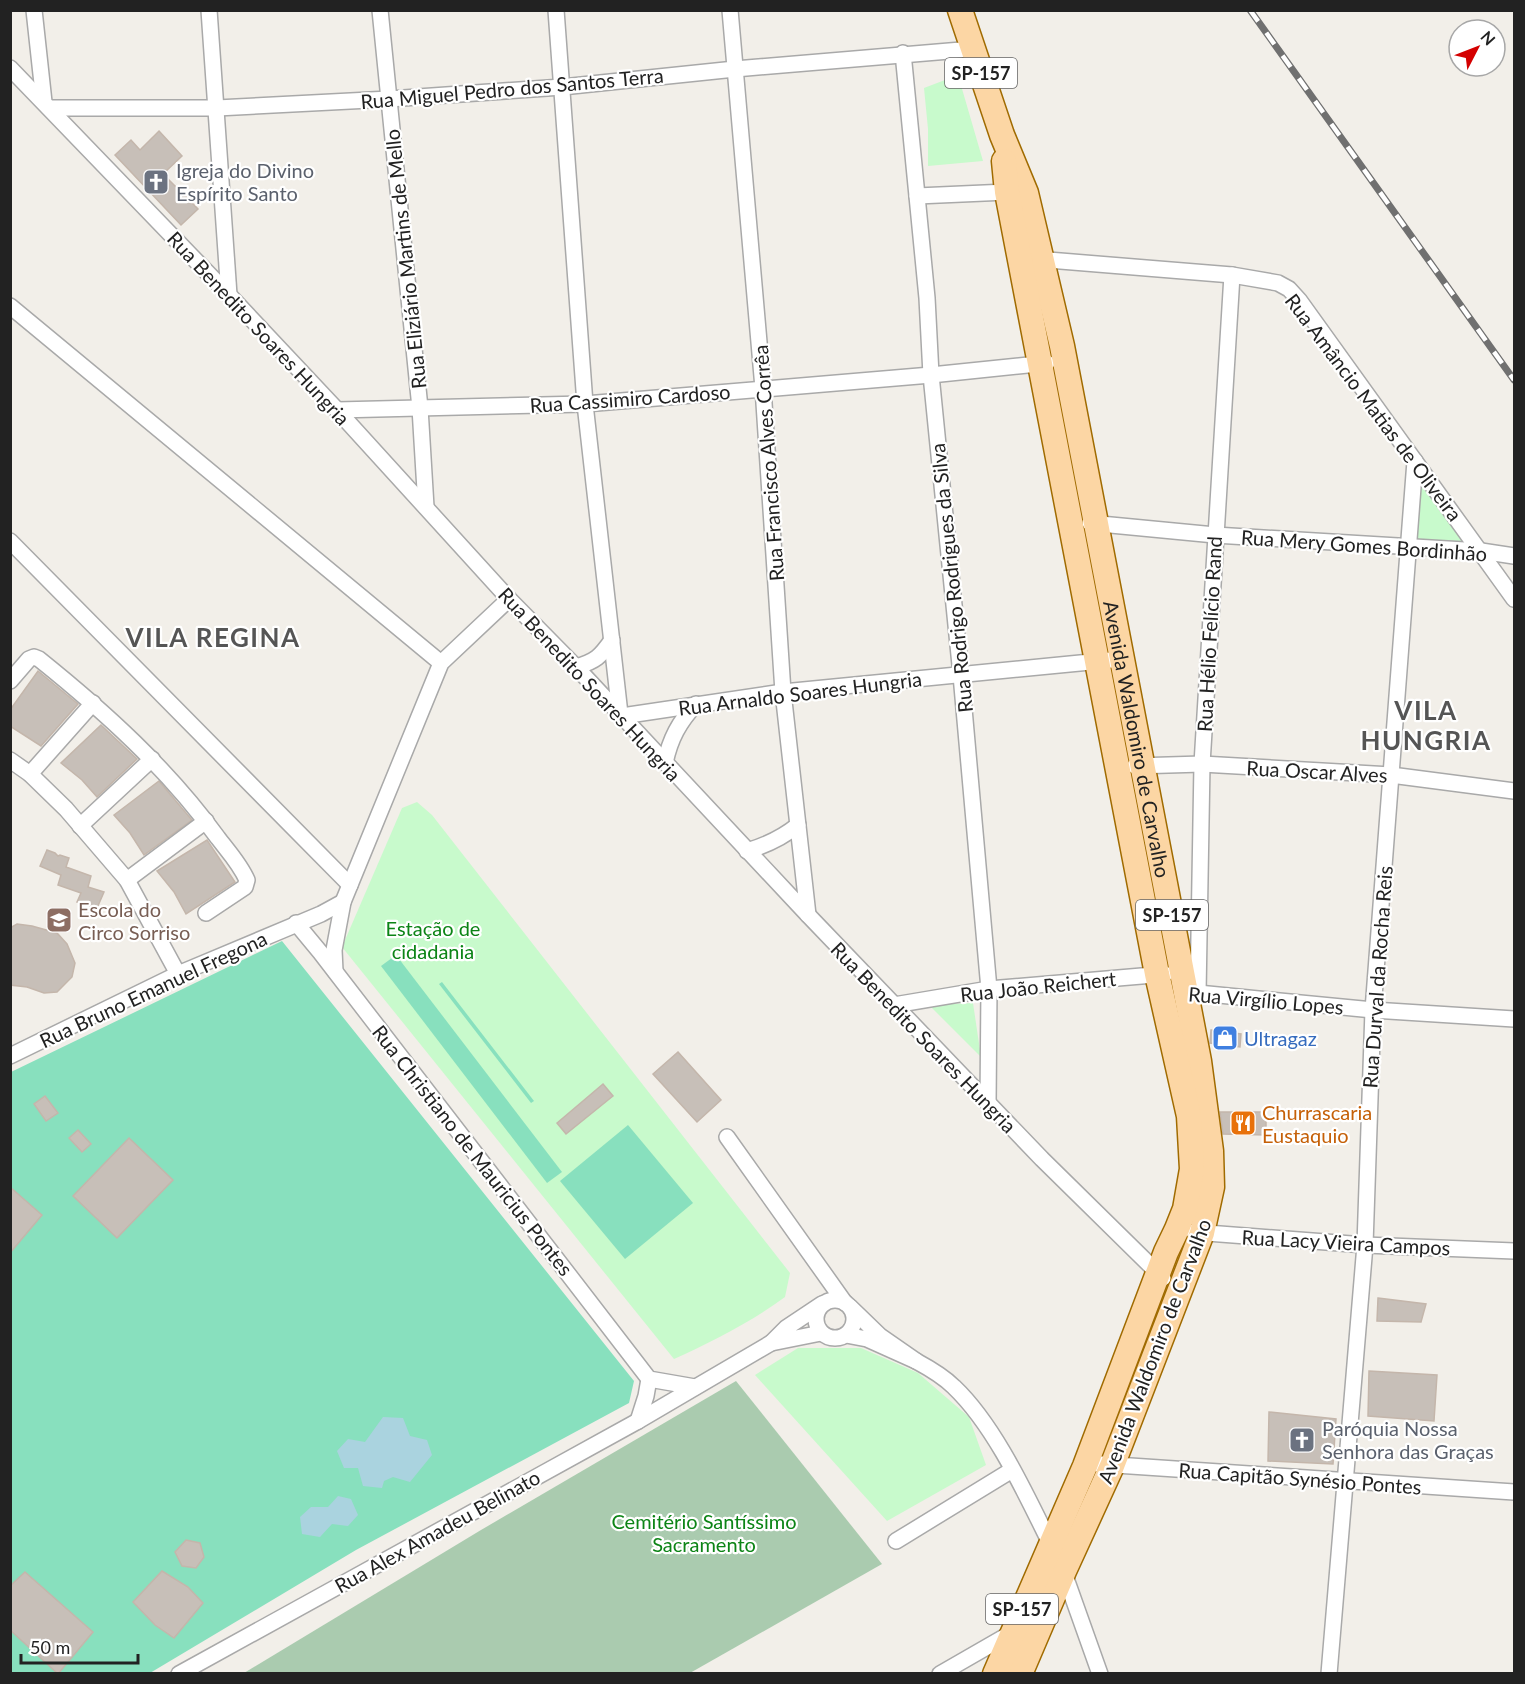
<svg xmlns="http://www.w3.org/2000/svg" width="1525" height="1684" viewBox="0 0 1525 1684" font-family="Lato,sans-serif">
  <style>
    .cemetery { fill: #aacbaf }
    .park { fill: #c8facc }
    .pitch { fill: #88e0be }
    .water { fill: #aad3df }
    .building { fill: #c7bfb8; stroke: #c4b6ab; stroke-width: 1.5 }
    .lines { fill: none; stroke-linecap: round; stroke-linejoin: round }
    .street-casing { stroke: #a9a9a9; stroke-width: 18 }
    .primary-casing { stroke: #a06b00; stroke-width: 27 }
    .street { stroke: #fff; stroke-width: 15 }
    .primary { stroke: #fcd6a4; stroke-width: 24 }
    .rail-casing { stroke: #707070; stroke-width: 7 }
    .rail { stroke: #fff; stroke-width: 4.5; stroke-dasharray: 14; stroke-linecap: butt }
    .labels { text-anchor: middle; dominant-baseline: central; stroke-width: 4.5; stroke-linejoin: round; paint-order: stroke }
    .shield { fill: #fff; stroke: #646464; stroke-width: 1.5 }
    .shield-label { font-size: 18px; font-weight: bold; fill: #222 }
    .street-label { font-size: 20px; fill: #222; stroke: #fff }
    .worship-label { font-size: 20px; fill: #5b616d; stroke: #fff; text-anchor: start }
    .education-label { font-size: 20px; fill: #785e54; stroke: #fff; text-anchor: start }
    .park-label { font-size: 20px; fill: #0c8416; stroke: #fff }
    .shop-label { font-size: 20px; fill: #366cbe; stroke: #fff; text-anchor: start }
    .food-label { font-size: 20px; fill: #c56008; stroke: #fff; text-anchor: start }
    .district-label { font-size: 26px; font-weight: bold; letter-spacing: 1.5px; fill: #555; stroke: #fff }
  </style>
  <rect width="100%" height="100%" fill="#f2efe9"/>
  <path class="cemetery" d="M736,1381L882,1564L690,1673H244L481,1530Z"/>
  <g class="park">
    <path d="M958,75L983,161L928,166V129L924,88Z"/>
    <path d="M1416,469L1475,548L1410,545Z"/>
    <path d="M417,802L432,815L790,1273L785,1297C751,1322 713,1341 674,1359L342,947L402,808Z"/>
    <path d="M973,1003L981,1057L929,1005Z"/>
    <path d="M798,1348H861L918,1373L969,1417L986,1465L887,1521L755,1375Z"/>
  </g>
  <g class="pitch">
    <path d="M282,941L634,1381L629,1403L356,1550L150,1673L11,1674V1072Z"/>
    <path d="M396,955L562,1172L547,1183L381,966Z"/>
    <path d="M442,982L534,1101L531,1103L439,984Z"/>
    <path d="M628,1125L693,1203L625,1259L560,1181Z"/>
  </g>
  <g class="water">
    <path d="M383,1417L403,1418L410,1436L427,1440L432,1455L410,1482L393,1477L384,1481L382,1488L363,1486L358,1468H344L337,1451L348,1439L365,1442Z"/>
    <path d="M338,1496L351,1499L358,1515L348,1526L332,1524L320,1537L302,1534L300,1517L311,1507H328Z"/>
  </g>
  <g class="building">
    <path d="M159,131L182,156L163,174L198,209L181,225L115,155L131,140L140,150Z"/>
    <path d="M38,671L78,704L41,746L10,726V710Z"/>
    <path d="M101,725L137,759L97,797L82,780L61,763Z"/>
    <path d="M159,781L192,820L144,855L130,833L114,815Z"/>
    <path d="M207,840L235,882L186,914L174,892L157,871Z"/>
    <path d="M47,850L55,853L58,856L60,855L69,858L66,867L91,876L88,887L104,892L97,908L77,902L81,893L58,885L61,875L40,866Z"/>
    <path d="M17,924L32,926L57,933L67,944L75,963L72,977L57,992L44,993L27,987L10,985V928Z"/>
    <path d="M1211,1030L1241,1034L1240,1047L1210,1043Z"/>
    <path d="M678,1052L721,1100L697,1122L653,1074Z"/>
    <path d="M603,1084L613,1096L566,1134L557,1123Z"/>
    <path d="M45,1096L58,1113L46,1121L34,1104Z"/>
    <path d="M1220,1112H1266V1135L1223,1134Z"/>
    <path d="M78,1130L91,1144L82,1152L69,1138Z"/>
    <path d="M129,1138L173,1180L117,1238L73,1196Z"/>
    <path d="M10,1187L42,1215L10,1253Z"/>
    <path d="M1378,1298L1426,1304L1421,1322L1377,1321Z"/>
    <path d="M1369,1371L1437,1375L1434,1421L1368,1416Z"/>
    <path d="M1269,1412L1336,1419L1333,1464L1268,1461Z"/>
    <path d="M186,1540L200,1543L204,1557L196,1568L182,1566L175,1552Z"/>
    <path d="M162,1571L188,1587L203,1603L174,1638L155,1625L133,1602Z"/>
    <path d="M25,1572L93,1632L58,1674L10,1630V1586Z"/>
  </g>
  <g class="lines">
    <g class="street-casing">
      <g id="street">
        <path d="M34,10L44,102"/>
        <path d="M209,10L229,295"/>
        <path d="M380,10L420,408L426,507"/>
        <path d="M556,10L585,404L620,714"/>
        <path d="M730,10L763,388L783,692L808,915"/>
        <path d="M903,53L927,298L931,375L961,675L989,989L988,1104"/>
        <path d="M10,68L229,295L337,410L509,599L576,667L808,915L1042,1159L1163,1278"/>
        <path d="M50,108H217L389,99L562,87L735,69L973,49"/>
        <path d="M917,196L1007,192"/>
        <path d="M1036,259L1232,275L1278,283L1289,289L1299,300L1514,599"/>
        <path d="M10,306L441,663"/>
        <path d="M337,410L585,404L931,375L1047,363"/>
        <path d="M1090,523L1215,535L1481,551L1514,556"/>
        <path d="M10,541L350,885"/>
        <path d="M576,667C596,661 600,657 612,640"/>
        <path d="M10,681L29,659L34,657L39,659C105,712 168,769 218,838C228,851 240,864 247,880L245,887L206,913"/>
        <path d="M622,716L783,692L1121,659"/>
        <path d="M10,760L30,774L66,809L127,880L178,974"/>
        <path d="M665,763C670,739 679,722 696,704"/>
        <path d="M1135,766L1202,764L1391,775L1514,791"/>
        <path d="M30,774L93,703"/>
        <path d="M80,826L152,759"/>
        <path d="M747,851C767,845 782,838 798,825"/>
        <path d="M127,880L206,821"/>
        <path d="M296,923L320,952L649,1379L695,1387"/>
        <path d="M335,971L334,950L343,902L441,663L509,599"/>
        <path d="M1188,992L1373,1010L1514,1019"/>
        <path d="M1198,993L1202,764L1232,275"/>
        <path d="M894,1005L989,989L1165,974"/>
        <path d="M10,1056L178,974L321,914L343,902"/>
        <path d="M727,1137L845,1303"/>
        <path d="M1194,1232L1365,1245L1514,1251"/>
        <circle cx="835" cy="1319" r="19"/>
        <path d="M821,1333L771,1343L786,1328L822,1304"/>
        <path d="M846,1335L867,1339L916,1361L880,1336L850,1307"/>
        <path d="M916,1361C929,1368 943,1376 954,1387C996,1427 1027,1497 1053,1549"/>
        <path d="M638,1421L646,1396L649,1379"/>
        <path d="M1086,1463L1514,1492"/>
        <path d="M896,1541L1012,1470"/>
        <path d="M1063,1570L1100,1674"/>
        <path d="M179,1674L638,1421L771,1343"/>
        <path d="M940,1674L1013,1632"/>
        <path d="M1329,1674L1365,1245L1373,1010L1415,461"/>
      </g>
    </g>
    <g class="primary-casing">
      <g id="primary">
        <path id="s1" d="M960,10L1002,135L1026,193L1062,346L1199,1061L1211,1151L1212,1187L1202,1233L1112,1466L1064,1571L1020,1674"/>
        <path d="M995,1674L1085,1466L1166,1252L1177,1229L1185,1209L1192,1169L1189,1116L1157,974L1007,192L1004,161"/>
      </g>
    </g>
    <use href="#street" class="street"/>
    <use href="#primary" class="primary"/>
    <g class="rail-casing">
      <path id="rail" d="M1250,10L1514,380"/>
    </g>
    <use href="#rail" class="rail"/>
  </g>
  <defs>
    <g id="church-square" transform="scale(1.35)"><rect x="-9" y="-9" width="18" height="18" rx="4" fill="#6b7280" stroke="#fff"/><path d="M-1.2-6h2.4v3.5h3.3v2.4h-3.3V6h-2.4V-.1h-3.3v-2.4h3.3Z" fill="#fff"/></g>
    <g id="school-square" transform="scale(1.35)"><rect x="-9" y="-9" width="18" height="18" rx="4" fill="#8d6e63" stroke="#fff"/><path d="M0-5L7-2L0 1L-7-2ZM-4 1L0 2.5L4 1V4Q0 6-4 4Z" fill="#fff"/></g>
    <g id="shop-square" transform="scale(1.35)"><rect x="-9" y="-9" width="18" height="18" rx="4" fill="#3f7fe0" stroke="#fff"/><path d="M-5-2.5h2.3a2.7 3.5 0 0 1 5.4 0H5L5.5 6h-11ZM-1.5-2.5h3a1.5 2.3 0 0 0-3 0Z" fill="#fff"/></g>
    <g id="restaurant-square" transform="scale(1.35)"><rect x="-9" y="-9" width="18" height="18" rx="4" fill="#e8710a" stroke="#fff"/><path d="M-5-6h1v4h1v-4h1v4h1v-4h1v5L-1.5 .5V6h-2V.5L-5-1ZM5-6V6H3V1.5H1.5Q1.5-4 5-6Z" fill="#fff"/></g>
  </defs>
  <g fill-rule="evenodd">
    <use href="#church-square" x="156" y="182"/>
    <use href="#school-square" x="59" y="920"/>
    <use href="#shop-square" x="1225" y="1038"/>
    <use href="#restaurant-square" x="1243" y="1123"/>
    <use href="#church-square" x="1302" y="1440"/>
  </g>
  <g class="labels">
    <g class="shield">
      <rect x="945" y="58" width="72" height="30" rx="4.5"/>
      <rect x="1136" y="900" width="72" height="30" rx="4.5"/>
      <rect x="986" y="1594" width="72" height="30" rx="4.5"/>
    </g>
    <g class="shield-label">
      <text x="981" y="73">SP-157</text>
      <text x="1172" y="915">SP-157</text>
      <text x="1022" y="1609">SP-157</text>
    </g>
    <g class="street-label">
      <text transform="translate(512 88) rotate(-5)">Rua Miguel Pedro dos Santos Terra</text>
      <text transform="translate(405 259) rotate(-96)">Rua Eliziário Martins de Mello</text>
      <text transform="translate(259 328) rotate(47)">Rua Benedito Soares Hungria</text>
      <text transform="translate(630 398) rotate(-4)">Rua Cassimiro Cardoso</text>
      <text transform="translate(1374 407) rotate(53)">Rua Amâncio Matias de Oliveira</text>
      <text transform="translate(768 463) rotate(-94)">Rua Francisco Alves Corrêa</text>
      <text transform="translate(1364 545) rotate(4)">Rua Mery Gomes Bordinhão</text>
      <text transform="translate(951 578) rotate(-96)">Rua Rodrigo Rodrigues da Silva</text>
      <text transform="translate(1209 634) rotate(-87)">Rua Hélio Felício Rand</text>
      <text transform="translate(590 684) rotate(47)">Rua Benedito Soares Hungria</text>
      <text transform="translate(800 693) rotate(-7)">Rua Arnaldo Soares Hungria</text>
      <text stroke="none"><textPath href="#s1" startOffset="752">Avenida Waldomiro de Carvalho</textPath></text>
      <text transform="translate(1317 771) rotate(3)">Rua Oscar Alves</text>
      <text transform="translate(1377 977) rotate(-86)">Rua Durval da Rocha Reis</text>
      <text transform="translate(1038 986) rotate(-6)">Rua João Reichert</text>
      <text transform="translate(153 989) rotate(-25)">Rua Bruno Emanuel Fregona</text>
      <text transform="translate(1266 1000) rotate(5)">Rua Virgílio Lopes</text>
      <text transform="translate(924 1037) rotate(46)">Rua Benedito Soares Hungria</text>
      <text transform="translate(473 1150) rotate(52)">Rua Christiano de Mauricius Pontes</text>
      <text transform="translate(1346 1242) rotate(3)">Rua Lacy Vieira Campos</text>
      <text transform="translate(1154 1351) rotate(-69)">Avenida Waldomiro de Carvalho</text>
      <text transform="translate(1300 1478) rotate(4)">Rua Capitão Synésio Pontes</text>
      <text transform="translate(437 1531) rotate(-29)">Rua Alex Amadeu Belinato</text>
    </g>
    <g class="worship-label">
      <text x="176" y="170">Igreja do Divino<tspan x="176" dy="23">Espírito Santo</tspan></text>
      <text x="1322" y="1428">Paróquia Nossa<tspan x="1322" dy="23">Senhora das Graças</tspan></text>
    </g>
    <g class="education-label">
      <text x="78" y="909">Escola do<tspan x="78" dy="23">Circo Sorriso</tspan></text>
    </g>
    <g class="park-label">
      <text x="433" y="928">Estação de<tspan x="433" dy="23">cidadania</tspan></text>
      <text x="704" y="1521">Cemitério Santíssimo<tspan x="704" dy="23">Sacramento</tspan></text>
    </g>
    <g class="shop-label">
      <text x="1244" y="1038">Ultragaz</text>
    </g>
    <g class="food-label">
      <text x="1262" y="1112">Churrascaria<tspan x="1262" dy="23">Eustaquio</tspan></text>
    </g>
    <g class="district-label">
      <text x="213" y="637">VILA REGINA</text>
      <text x="1426" y="710">VILA<tspan x="1426" dy="30">HUNGRIA</tspan></text>
    </g>
  </g>
  <rect width="1525" height="1684" fill="none" stroke="#222222" stroke-width="24"/>
  <g transform="translate(1477 48) rotate(48)"><circle r="28" fill="#ffffff" stroke="#a7a7a7" stroke-width="1.5"/>
  <path d="M0-4.5L10 22L0 15L-10 22Z" fill="#d40000"/>
  <text y="-9" font-size="16" font-weight="bold" text-anchor="middle" fill="#222222">N</text>
  </g>
  <path d="M21 1654v9h117v-9" fill="none" stroke="#222222" stroke-width="3"/>
  <text x="30" y="1654" font-size="18" fill="#222222" stroke="#ffffff" stroke-width="4.5" paint-order="stroke">50 m</text>
</svg>
